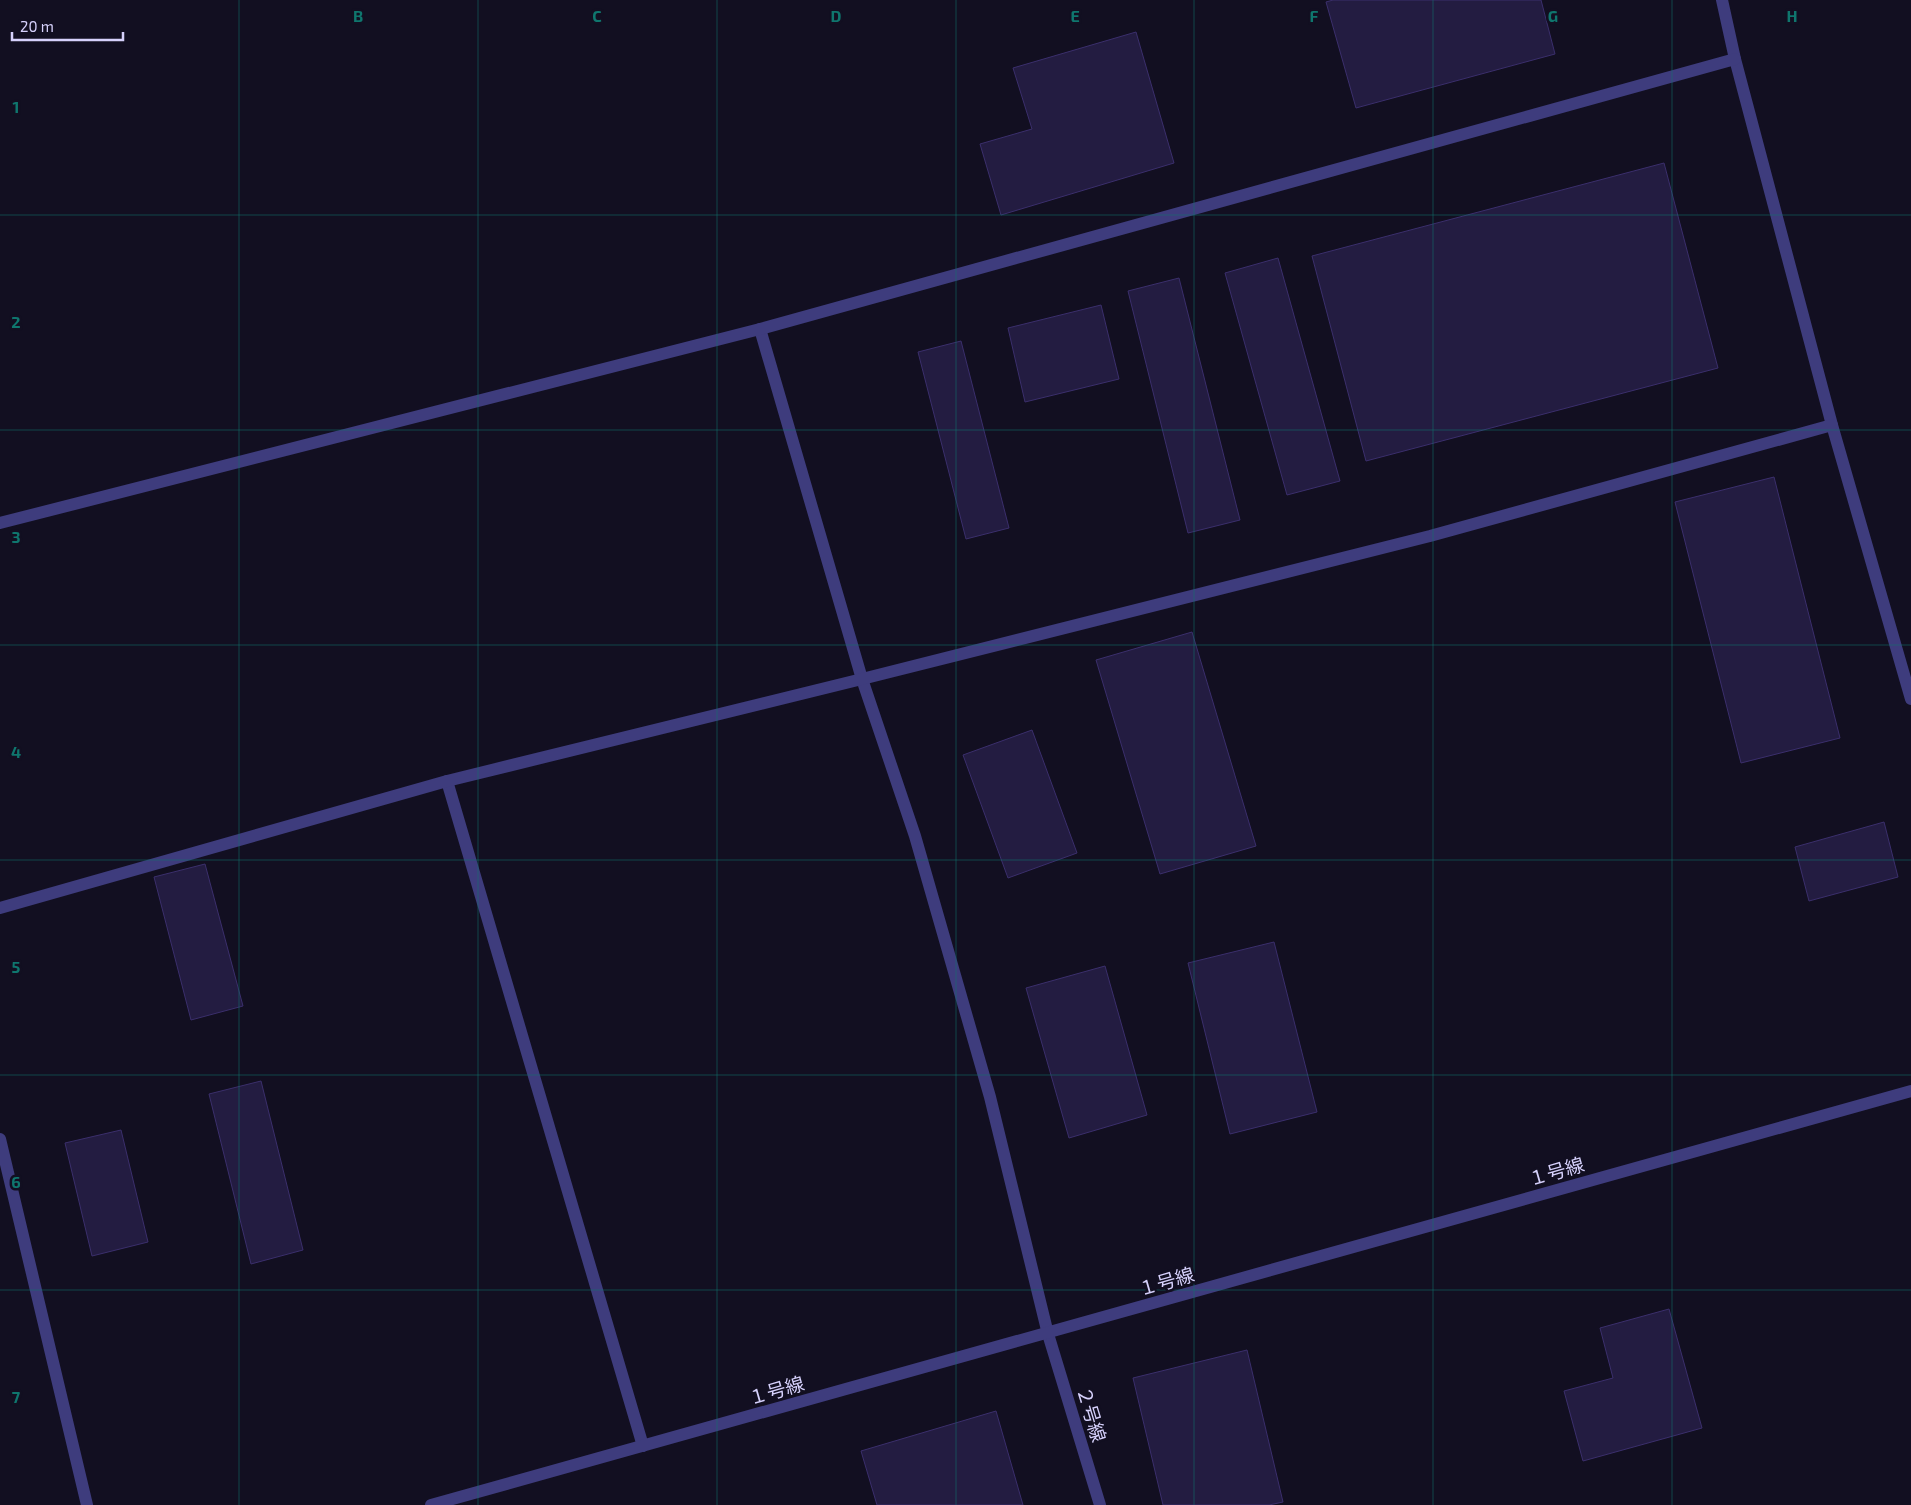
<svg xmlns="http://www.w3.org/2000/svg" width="1911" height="1505" viewBox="0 0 1911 1505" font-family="'Exo 2','Noto Sans JP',sans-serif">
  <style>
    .building { fill: #231c41; stroke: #3b2f6c }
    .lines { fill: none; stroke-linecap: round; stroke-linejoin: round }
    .minor { stroke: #3e3c7d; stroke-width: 12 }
    .grid { fill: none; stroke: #0f766e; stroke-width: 1; stroke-opacity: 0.55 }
    .labels { text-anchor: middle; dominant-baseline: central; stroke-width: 5; stroke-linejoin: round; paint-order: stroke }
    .street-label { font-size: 19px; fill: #d6d1fc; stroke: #120f21 }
    .grid-label { font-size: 16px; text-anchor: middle; font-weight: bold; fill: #0f766e; stroke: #120f21; stroke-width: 5; stroke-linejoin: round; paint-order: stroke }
  </style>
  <rect width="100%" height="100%" fill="#120f21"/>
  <g class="building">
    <path d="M1333,0H1541L1555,54L1356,108L1326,2Z"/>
    <path d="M1136,32L1174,163L1001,215L980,144L1032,129L1013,68Z"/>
    <path d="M1664,163L1718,368L1366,461L1312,256Z"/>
    <path d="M1278,258L1340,481L1287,495L1225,273Z"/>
    <path d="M1179,278L1240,520L1188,533L1128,291Z"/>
    <path d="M1101,305L1119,379L1025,402L1008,328Z"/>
    <path d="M961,341L1009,528L966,539L918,352Z"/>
    <path d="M1774,477L1840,738L1741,763L1675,502Z"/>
    <path d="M1192,632L1256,846L1160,874L1096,660Z"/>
    <path d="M1032,730L1077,853L1008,878L963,755Z"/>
    <path d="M1884,822L1898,877L1809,901L1795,847Z"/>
    <path d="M205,864L243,1006L191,1020L154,877Z"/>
    <path d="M1274,942L1317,1112L1230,1134L1188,963Z"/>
    <path d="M1105,966L1147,1115L1069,1138L1026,988Z"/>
    <path d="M261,1081L303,1250L251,1264L209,1094Z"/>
    <path d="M121,1130L148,1242L92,1256L65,1143Z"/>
    <path d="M1669,1309L1702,1428L1583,1461L1564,1391L1613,1378L1600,1328Z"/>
    <path d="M1247,1350L1283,1502L1269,1505H1163L1133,1378Z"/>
    <path d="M996,1411L1023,1505H877L861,1451Z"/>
  </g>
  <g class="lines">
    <g class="minor">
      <path d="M1722,0L1735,59L1832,425L1911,699"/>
      <path d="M760,329L862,679L915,836L990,1097L1048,1334L1100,1505"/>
      <path d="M0,523L760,329L1735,59"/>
      <path d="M447,781L643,1446"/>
      <path d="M0,908L447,781L862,679L1430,536L1832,425"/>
      <path d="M0,1139L87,1505"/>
      <path d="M431,1505L1911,1091"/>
    </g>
  </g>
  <path class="grid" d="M239,0V1505M478,0V1505M717,0V1505M956,0V1505M1194,0V1505M1433,0V1505M1672,0V1505M0,215H1911M0,430H1911M0,645H1911M0,860H1911M0,1075H1911M0,1290H1911"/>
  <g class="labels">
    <g class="street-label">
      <text transform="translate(1556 1171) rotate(-16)">１号線</text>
      <text transform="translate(1166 1281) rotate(-16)">１号線</text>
      <text transform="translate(776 1390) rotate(-16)">１号線</text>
      <text transform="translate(1092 1414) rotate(73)">２号線</text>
    </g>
  </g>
  <g class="grid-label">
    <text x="358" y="22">B</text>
    <text x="597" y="22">C</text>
    <text x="836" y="22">D</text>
    <text x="1075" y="22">E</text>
    <text x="1314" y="22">F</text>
    <text x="1553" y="22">G</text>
    <text x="1792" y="22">H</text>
    <text x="16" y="113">1</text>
    <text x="16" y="328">2</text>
    <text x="16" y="543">3</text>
    <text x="16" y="758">4</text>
    <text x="16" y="973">5</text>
    <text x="16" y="1188">6</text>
    <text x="16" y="1403">7</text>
  </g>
  <path d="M12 32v8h111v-8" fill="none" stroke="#d6d1fc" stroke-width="2.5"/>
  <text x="20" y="32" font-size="15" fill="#d6d1fc" stroke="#120f21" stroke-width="4" paint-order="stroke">20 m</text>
</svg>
